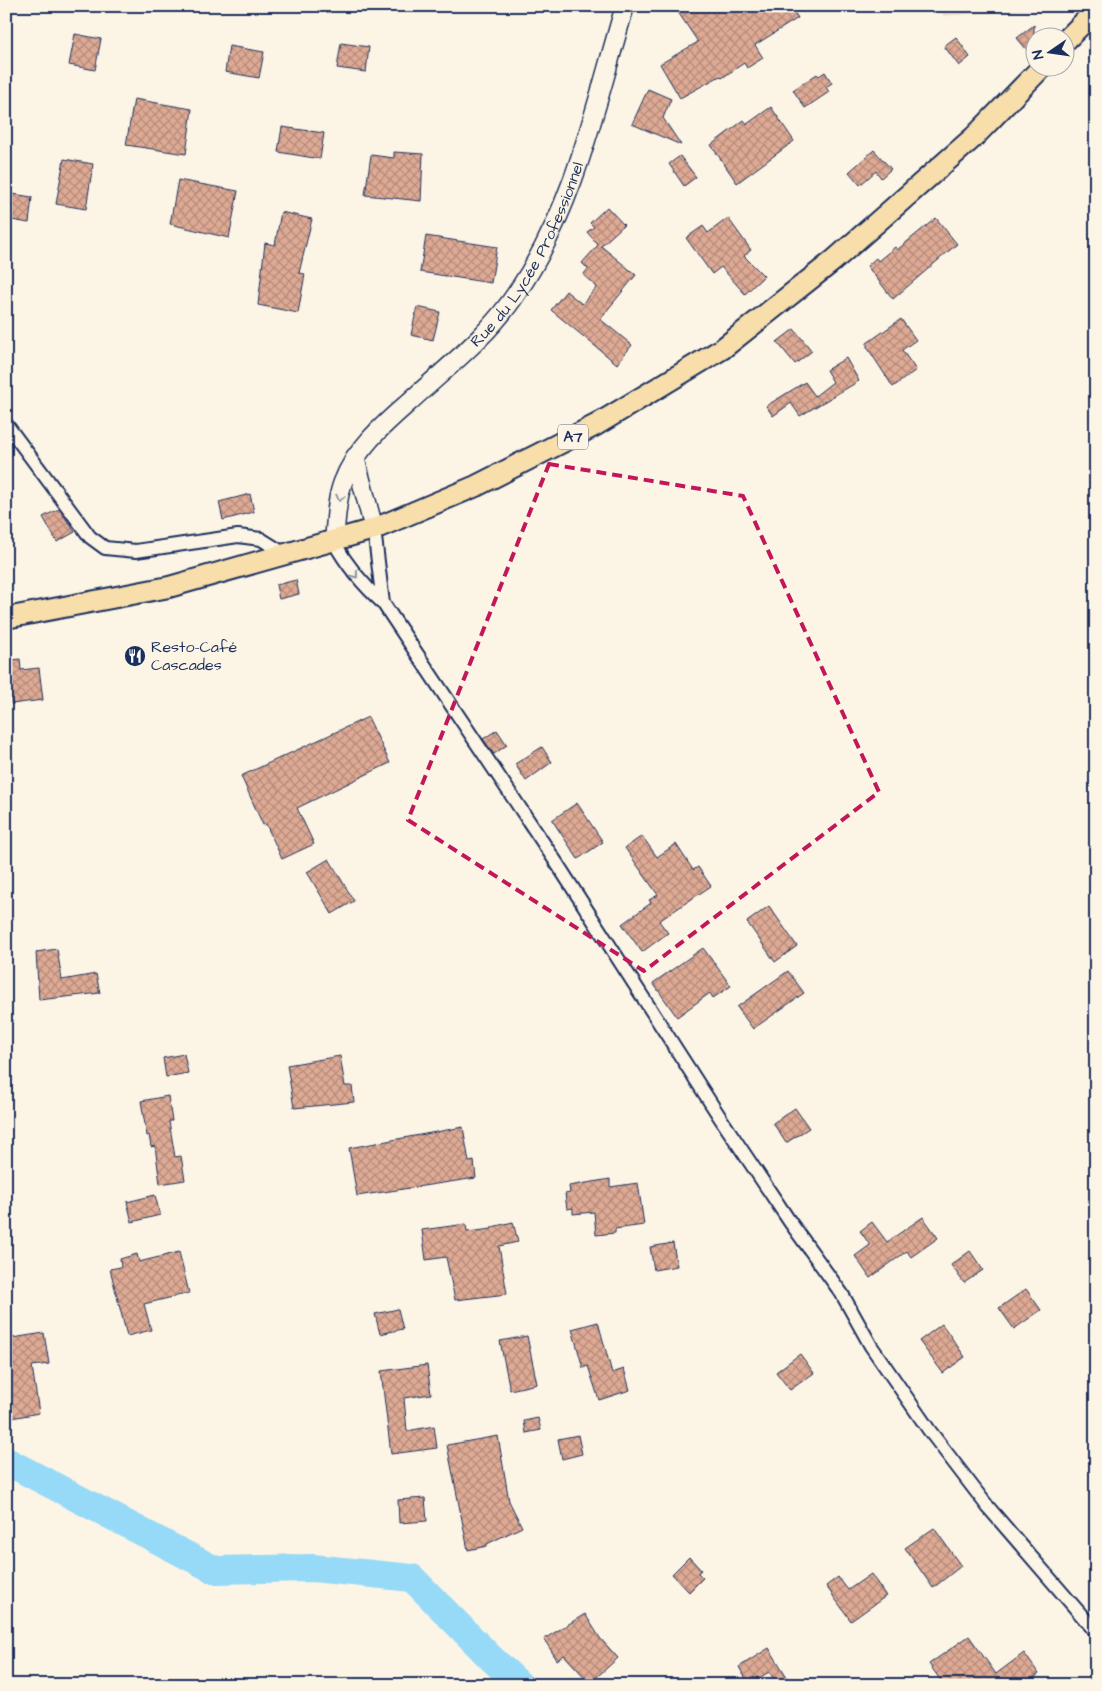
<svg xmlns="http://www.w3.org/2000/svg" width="1102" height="1691" viewBox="0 0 1102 1691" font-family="'Architects Daughter',sans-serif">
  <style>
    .built { fill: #f3decd }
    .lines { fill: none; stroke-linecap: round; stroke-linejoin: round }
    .river { stroke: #96daf8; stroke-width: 28 }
    .building { fill: url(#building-cross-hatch); stroke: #1b2f5e }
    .street-casing { stroke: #1b2f5e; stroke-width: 16 }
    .secondary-casing { stroke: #1b2f5e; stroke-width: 21 }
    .primary-casing { stroke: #1b2f5e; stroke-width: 24 }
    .street { stroke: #fcf5e5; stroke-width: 12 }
    .secondary { stroke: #fcf5e5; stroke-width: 18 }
    .primary { stroke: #f8deab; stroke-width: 20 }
    .oneway { stroke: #8c92a2 }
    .marked { fill: none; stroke: #c2185b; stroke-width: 4; stroke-dasharray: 10 6; stroke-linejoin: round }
    .labels { text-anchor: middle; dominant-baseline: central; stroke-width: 4.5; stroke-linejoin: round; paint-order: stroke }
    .shield { fill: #fcf5e5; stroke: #5e6a86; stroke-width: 1 }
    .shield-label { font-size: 15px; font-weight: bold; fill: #1b2f5e }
    .street-label { font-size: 16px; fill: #1b2f5e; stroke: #fcf5e5 }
    .poi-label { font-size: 16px; fill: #1b2f5e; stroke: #fcf5e5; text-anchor: start }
  </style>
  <defs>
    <pattern id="building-cross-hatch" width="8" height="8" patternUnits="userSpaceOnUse" patternTransform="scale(1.25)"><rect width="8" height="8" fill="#dfaa94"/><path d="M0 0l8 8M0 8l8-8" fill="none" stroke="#b48b7c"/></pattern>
  </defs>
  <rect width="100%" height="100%" fill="#fcf5e5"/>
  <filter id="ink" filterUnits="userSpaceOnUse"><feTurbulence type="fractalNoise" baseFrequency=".02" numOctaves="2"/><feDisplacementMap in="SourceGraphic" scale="10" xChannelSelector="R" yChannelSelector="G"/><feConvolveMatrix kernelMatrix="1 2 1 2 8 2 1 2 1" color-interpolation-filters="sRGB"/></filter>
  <g filter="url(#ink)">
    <path class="built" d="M937,6H1039L1036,9L944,16Z"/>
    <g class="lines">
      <path class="river" d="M6,1461L215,1570L313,1568L412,1578L491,1658L520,1685"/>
    </g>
    <g class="building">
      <path d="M687,6H790L798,18L755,45L763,58L747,68L744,63L722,78L720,76L680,98L660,64L698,42L678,12Z"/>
      <path d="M1034,25V45L1027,50L1017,38Z"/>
      <path d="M75,34L101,39L95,70L69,65Z"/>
      <path d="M956,37L970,57L959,66L944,46Z"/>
      <path d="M341,43L369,47L366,72L337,68Z"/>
      <path d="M229,46L264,52L259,78L225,72Z"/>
      <path d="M825,72L832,83L826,87L829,92L805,108L793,90L817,74L819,76Z"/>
      <path d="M648,89L671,99L663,118L681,145L632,124Z"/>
      <path d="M134,99L192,109L186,154L126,145Z"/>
      <path d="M771,107L794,141L737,183L711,145L744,120L747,124Z"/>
      <path d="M282,127L324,133L320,159L278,152Z"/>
      <path d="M874,150L891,169L881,178L876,171L860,185L849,172Z"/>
      <path d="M394,152L423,154L421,201L365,195L371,155L394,158Z"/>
      <path d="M680,156L696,177L684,186L669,164Z"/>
      <path d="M64,159L93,164L86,209L56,204Z"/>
      <path d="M178,180L238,191L229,238L170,224Z"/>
      <path d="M6,193L32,197L29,223L6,219Z"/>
      <path d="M607,207L624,225L601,246L636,275L600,319L632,345L617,364L551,310L566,291L582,304L597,287L583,275L588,269L582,263L598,245L587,232L594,227L590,223Z"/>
      <path d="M281,212L312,219L299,273L305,274L298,313L258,305L265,243L275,245Z"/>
      <path d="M728,218L751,250L744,256L764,276L745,294L721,267L712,274L686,238L703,226L708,233Z"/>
      <path d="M936,218L957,244L893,299L867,266L876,258L878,261L895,247L897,250Z"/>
      <path d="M426,236L497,247L491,283L420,272Z"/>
      <path d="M417,307L440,312L433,340L411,335Z"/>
      <path d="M901,319L916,340L902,350L916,370L893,387L867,347V343Z"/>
      <path d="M794,329L812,351L795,364L777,342Z"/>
      <path d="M846,358L859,381L800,416L791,403L773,416L766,406L805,382L815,396L833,382L826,370Z"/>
      <path d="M250,494L254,512L223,520L219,502Z"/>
      <path d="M59,509L75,532L57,542L43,517Z"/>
      <path d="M296,580L299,594L279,599L276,585Z"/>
      <path d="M20,659L21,670L39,668L43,700L11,704L6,661Z"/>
      <path d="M368,717L390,763L297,808L314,844L282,859L266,824L263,825L241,776Z"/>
      <path d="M497,730L507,745L494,754L483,739Z"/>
      <path d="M542,747L552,762L526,781L515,764Z"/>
      <path d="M577,803L603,842L578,859L552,820Z"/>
      <path d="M642,836L657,857L676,844L693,870L698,867L711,886L659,921L668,933L642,952L622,924L651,903L649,900L658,895L625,848Z"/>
      <path d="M329,859L354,901L332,914L307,872Z"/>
      <path d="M769,906L797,946L775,962L747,922Z"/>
      <path d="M703,948L731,986L713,998L710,993L677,1017L653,983Z"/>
      <path d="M57,949L62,980L96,974L100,993L39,1000L36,952Z"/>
      <path d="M788,971L804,993L753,1029L737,1007Z"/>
      <path d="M184,1054L188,1073L166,1077L163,1058Z"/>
      <path d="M340,1056L345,1086H352L354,1102L294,1108L287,1065Z"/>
      <path d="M168,1096L172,1121H169L175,1157L181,1156L185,1180L160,1184L155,1146L151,1147L149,1135L147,1136L141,1101Z"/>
      <path d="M795,1108L809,1128L786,1143L773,1123Z"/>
      <path d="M463,1127L469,1162L474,1161L476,1178L357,1196L349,1148Z"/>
      <path d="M610,1179V1187L638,1183L644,1225L615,1229V1233L596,1235L594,1212L573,1214V1208L567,1209L565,1194L570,1193L569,1186Z"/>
      <path d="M155,1195L160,1215L132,1222L127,1202Z"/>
      <path d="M923,1217L938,1238L911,1257L907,1251L870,1278L855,1256L870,1245L860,1231L872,1222L887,1242Z"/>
      <path d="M513,1222L518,1242L499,1246L507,1294L455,1300L446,1257L426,1260L422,1230L466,1224L467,1232L492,1229V1227Z"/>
      <path d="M673,1243L677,1266L654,1270L650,1247Z"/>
      <path d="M970,1251L983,1270L964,1283L951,1265Z"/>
      <path d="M179,1252L189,1293L144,1304L151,1330L127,1336L110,1269L121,1267L120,1259L137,1254L139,1262Z"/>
      <path d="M1026,1289L1041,1310L1014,1329L999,1308Z"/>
      <path d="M398,1309L403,1329L380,1334L375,1314Z"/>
      <path d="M598,1322L612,1373L624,1369L630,1390L599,1400L588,1366L583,1368L572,1329Z"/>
      <path d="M942,1324L965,1357L943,1373L919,1341Z"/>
      <path d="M44,1333L49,1364L32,1366L39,1413L6,1419V1339Z"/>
      <path d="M527,1336L537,1384L510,1390L500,1341Z"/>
      <path d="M800,1354L814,1373L790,1390L776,1372Z"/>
      <path d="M427,1365L431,1394L404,1398L407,1431L434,1426L437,1448L391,1454L381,1371Z"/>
      <path d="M538,1418L541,1430L526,1433L524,1421Z"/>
      <path d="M578,1435L582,1454L562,1459L558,1439Z"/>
      <path d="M498,1436L509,1501L522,1527L487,1544V1546L468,1550L447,1445Z"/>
      <path d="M425,1498L427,1521L399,1523L398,1500Z"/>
      <path d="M934,1528L961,1566L933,1588L905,1548Z"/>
      <path d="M689,1557L701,1570L698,1573L703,1578L689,1592L672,1574Z"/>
      <path d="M871,1574L886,1596L851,1621L826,1586L838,1577L848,1590Z"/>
      <path d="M585,1614L600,1638L618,1658L590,1683L564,1655L557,1660L544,1639Z"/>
      <path d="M969,1636L996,1674L1024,1653L1039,1674L1024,1685H944L929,1664Z"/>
      <path d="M769,1648L792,1685H778L769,1672L749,1684L739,1667Z"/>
    </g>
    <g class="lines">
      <g class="street-casing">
        <g id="street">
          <path d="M6,424L90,537L105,548L136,551L238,536L261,539L285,554"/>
          <path d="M374,529L383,603"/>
          <path d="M334,542C347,566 362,584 383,603L556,862L721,1119L790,1222L842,1294L871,1346L929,1430L988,1507L1096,1632"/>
        </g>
      </g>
      <g class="secondary-casing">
        <g id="secondary">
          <path d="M355,457L374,529"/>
          <path id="s1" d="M334,542C336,522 336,500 343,482C355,450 382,426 407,404C446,368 489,336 518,291C575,206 596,103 625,6"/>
        </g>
      </g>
      <g class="primary-casing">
        <g id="primary">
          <path d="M1064,42L1096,10"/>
          <path d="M6,618L169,587L374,529L476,486L596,425L722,349L833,261L974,137L1041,68"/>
        </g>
      </g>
      <use href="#street" class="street"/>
      <use href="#secondary" class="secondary"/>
      <use href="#primary" class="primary"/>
    </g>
    <defs><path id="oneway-chevron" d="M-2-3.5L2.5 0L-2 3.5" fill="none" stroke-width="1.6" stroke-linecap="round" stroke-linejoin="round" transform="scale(1.25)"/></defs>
    <g class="oneway">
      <use href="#oneway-chevron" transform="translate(340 498) rotate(102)"/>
      <use href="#oneway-chevron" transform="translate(355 575) rotate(52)"/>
    </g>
  </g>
  <path class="marked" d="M549,464L743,496L879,792L644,971L408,820Z"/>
  <defs>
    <g id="restaurant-disc" transform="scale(1.125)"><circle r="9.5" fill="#1b2f5e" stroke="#fcf5e5"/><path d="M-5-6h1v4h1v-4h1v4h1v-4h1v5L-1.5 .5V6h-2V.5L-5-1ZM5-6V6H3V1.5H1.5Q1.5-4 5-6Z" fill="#fff"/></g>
  </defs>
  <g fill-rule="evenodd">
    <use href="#restaurant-disc" x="135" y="656"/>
  </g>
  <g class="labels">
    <rect class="shield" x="558" y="424.5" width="30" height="25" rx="4"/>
    <g class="shield-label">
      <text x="573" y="437">A7</text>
    </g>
    <g class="street-label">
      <text stroke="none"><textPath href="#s1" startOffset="358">Rue du Lycée Professionnel</textPath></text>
    </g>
    <g class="poi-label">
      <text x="151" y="647">Resto-Café<tspan x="151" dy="18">Cascades</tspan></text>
    </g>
  </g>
  <rect width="1102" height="1691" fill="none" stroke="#fcf5e5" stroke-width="25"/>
  <rect x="12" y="12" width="1077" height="1666" fill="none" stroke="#1b2f5e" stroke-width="2" filter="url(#ink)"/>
  <g transform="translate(1050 52) rotate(257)"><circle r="24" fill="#fcf5e5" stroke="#a2a6af"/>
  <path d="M0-4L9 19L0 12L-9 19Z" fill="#1b2f5e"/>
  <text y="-8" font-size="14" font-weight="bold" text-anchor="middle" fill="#1b2f5e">N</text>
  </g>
</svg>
